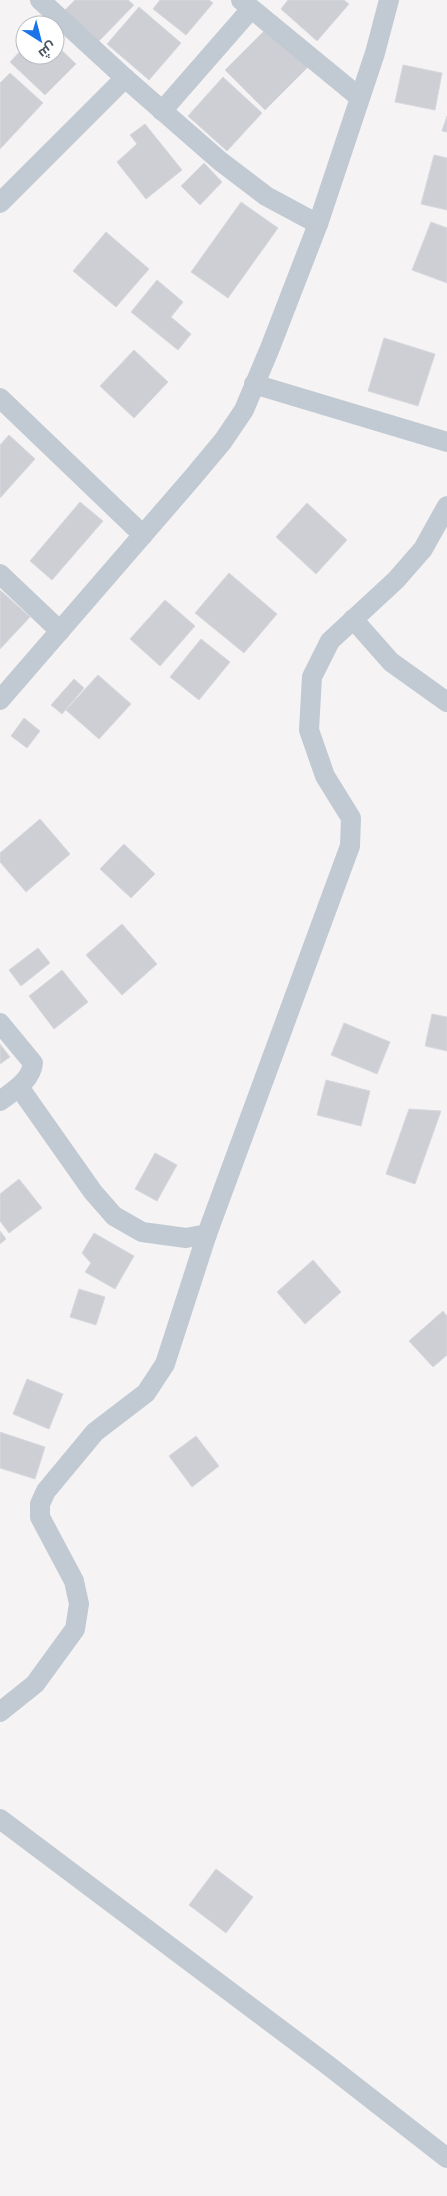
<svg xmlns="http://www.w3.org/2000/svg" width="447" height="2196" viewBox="0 0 447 2196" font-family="Montserrat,Cairo,sans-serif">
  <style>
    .building { fill: #cdcfd5; stroke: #d7d9de }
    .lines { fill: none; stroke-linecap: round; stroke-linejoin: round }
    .street { stroke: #c1cad2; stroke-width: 20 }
  </style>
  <rect width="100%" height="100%" fill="#f5f3f3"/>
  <g class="building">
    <path d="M75,0H128L134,5L98,42L65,10Z"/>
    <path d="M160,0H209L213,3L186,35L153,9Z"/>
    <path d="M288,0H344L349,4L317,41L281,9Z"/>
    <path d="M139,7L181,43L149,80L107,44Z"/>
    <path d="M270,25L310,65L265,110L225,70Z"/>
    <path d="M55,44L76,64L45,95L10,62L25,46V55H55Z"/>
    <path d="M403,65L442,73L435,110L395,102Z"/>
    <path d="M10,73L43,103L0,149V83Z"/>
    <path d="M223,77L262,113L227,151L188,116Z"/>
    <path d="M447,116V132L442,131Z"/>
    <path d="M145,124L182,170L146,199L117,162L137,144L130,135Z"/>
    <path d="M434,155L447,158V210L421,204Z"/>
    <path d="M204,163L222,182L200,205L181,186Z"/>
    <path d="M241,202L278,228L228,298L191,272Z"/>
    <path d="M431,222L447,228V283L412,270Z"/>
    <path d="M106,232L149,269L116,307L73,271Z"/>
    <path d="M157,280L183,302L171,317L191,334L178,350L131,312Z"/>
    <path d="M384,338L435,354L418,406L368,391Z"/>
    <path d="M134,350L168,382L134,418L100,386Z"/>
    <path d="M9,435L35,459L0,498V445Z"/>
    <path d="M80,502L103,521L52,580L30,561Z"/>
    <path d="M307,503L347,540L316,574L276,537Z"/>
    <path d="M229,573L277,614L244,653L195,613Z"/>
    <path d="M0,590L30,617L0,649Z"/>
    <path d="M165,600L195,626L160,666L130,639Z"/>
    <path d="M201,639L230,662L199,700L170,677Z"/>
    <path d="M98,675L131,704L99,739L66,710Z"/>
    <path d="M74,679L84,688L62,714L51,705Z"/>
    <path d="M24,718L40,731L27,748L11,736Z"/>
    <path d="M40,819L70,854L26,892L0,862V853Z"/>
    <path d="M124,844L155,874L131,898L100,869Z"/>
    <path d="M122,924L157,964L122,995L86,955Z"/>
    <path d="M38,948L50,963L21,986L9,970Z"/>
    <path d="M62,970L88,1002L54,1029L29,996Z"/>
    <path d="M432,1014L447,1017V1051L425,1046Z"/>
    <path d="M344,1023L390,1042L377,1074L331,1055Z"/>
    <path d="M0,1044L10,1057L0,1064Z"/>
    <path d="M326,1080L370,1091L361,1126L317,1115Z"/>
    <path d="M409,1109L441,1111L415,1184L386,1174Z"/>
    <path d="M155,1153L177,1165L157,1201L135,1189Z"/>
    <path d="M19,1179L42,1208L9,1233L0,1221V1194Z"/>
    <path d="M0,1231L6,1239L0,1244Z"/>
    <path d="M94,1233L134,1256L115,1289L85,1272L91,1263L82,1253Z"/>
    <path d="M313,1260L341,1292L305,1324L277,1292Z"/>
    <path d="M79,1289L105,1297L96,1325L70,1317Z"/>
    <path d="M443,1311L447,1316V1355L433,1367L409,1341Z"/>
    <path d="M27,1379L63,1394L49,1429L13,1414Z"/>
    <path d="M0,1432L45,1447L35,1479L0,1468Z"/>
    <path d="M196,1436L219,1466L192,1487L169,1456Z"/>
    <path d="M216,1869L253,1897L226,1933L189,1905Z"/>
  </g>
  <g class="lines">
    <g class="street">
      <path d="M40,0L125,78L220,161L266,196L318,224"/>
      <path d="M241,0L359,97"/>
      <path d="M162,111L251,9"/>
      <path d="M0,203L125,78"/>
      <path d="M254,384L447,442"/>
      <path d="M0,398L143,535"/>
      <path d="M0,574L60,631"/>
      <path d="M353,619L391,662L447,702"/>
      <path d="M0,700L193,477L223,441L244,410L270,348L318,224L375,53L389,0"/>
      <path d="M0,1023L33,1063C31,1081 13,1091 0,1101"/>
      <path d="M19,1087L93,1192L114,1216L142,1232L186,1238L207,1234L350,846L351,818L325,776L309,730L312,677L330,641L396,580L423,549L447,506"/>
      <path d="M0,1712L35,1684L75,1629L79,1604L74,1581L40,1517V1504L46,1491L95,1432L146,1393L165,1364L207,1234"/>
      <path d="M0,1819L329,2066L447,2158"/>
    </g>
  </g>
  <g transform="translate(40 40) rotate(144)"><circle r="24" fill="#ffffff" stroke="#b7bbc0"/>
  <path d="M0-4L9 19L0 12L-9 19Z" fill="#1a73e8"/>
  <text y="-8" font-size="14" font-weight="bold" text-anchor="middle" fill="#4a5661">ش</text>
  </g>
</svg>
